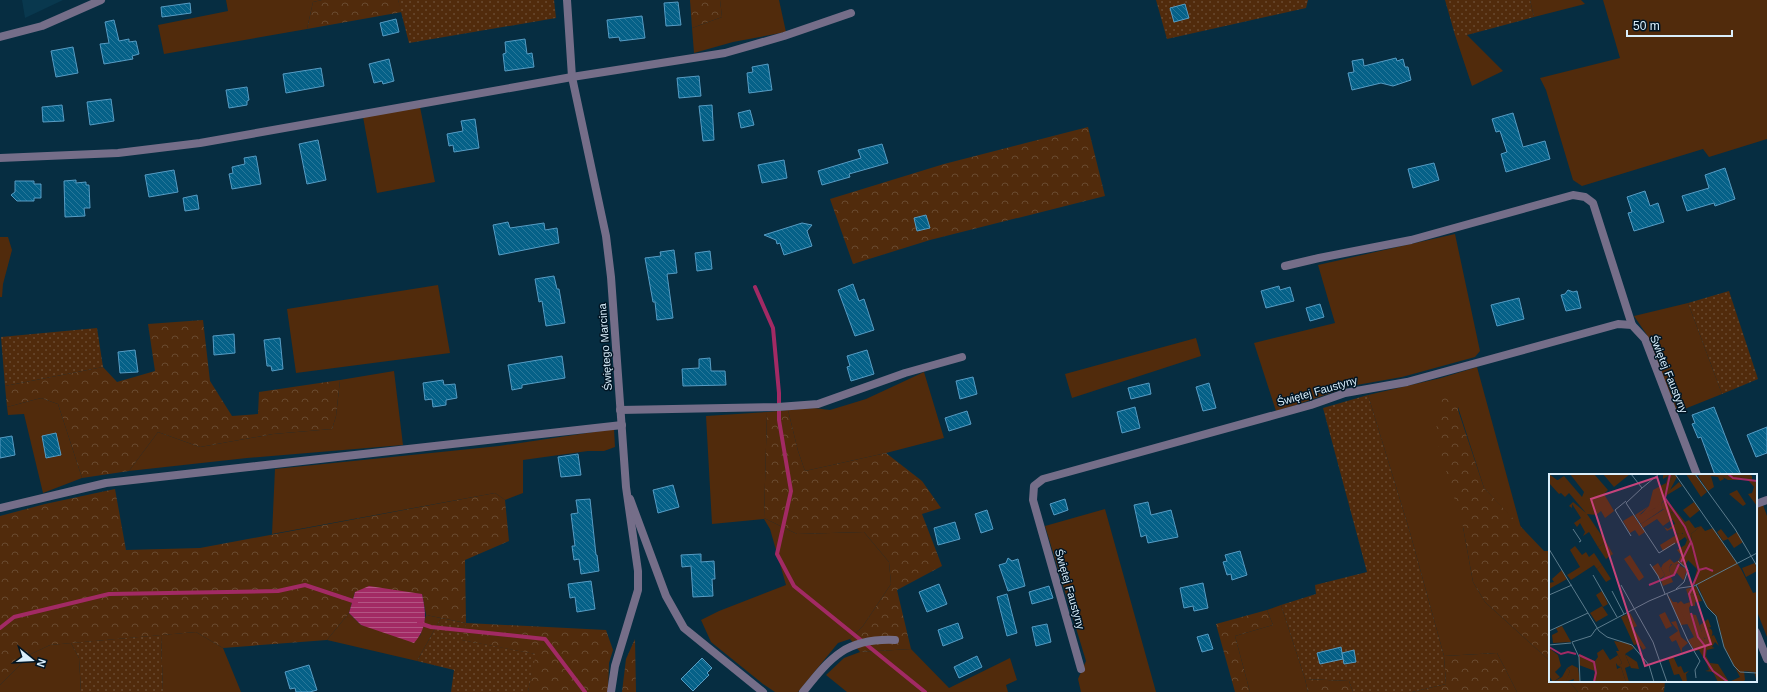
<svg xmlns="http://www.w3.org/2000/svg" width="1767" height="692" viewBox="0 0 1767 692" font-family="Helvetica,sans-serif">
  <style>
    .built { fill: #09384e }
    .grass { fill: #512b0c }
    .forest { fill: url(#forest-crowns) }
    .garden { fill: url(#garden-dots) }
    .water { fill: url(#water-rules) }
    .lines { fill: none; stroke-linecap: round; stroke-linejoin: round }
    .stream { stroke: #a22a64; stroke-width: 4 }
    .building { fill: url(#building-back-hatch); stroke: #569cc4 }
    .minor { stroke: #756e89; stroke-width: 8 }
    .tertiary { stroke: #756e89; stroke-width: 8 }
    .labels { text-anchor: middle; dominant-baseline: central; stroke-width: 3; stroke-linejoin: round; paint-order: stroke }
    .street-label { font-size: 11px; fill: #daeffc; stroke: #001524 }
    .inset-river { fill: none; stroke: #a22a64; stroke-width: 2 }
    .inset-road { fill: none; stroke: #5b7b8c; stroke-width: 1 }
    .view { fill: #c7437b; fill-opacity: 0.15; stroke: #c7437b; stroke-width: 2 }
    .inset-edge { fill: none; stroke: #daeffc; stroke-width: 2 }
  </style>
  <defs>
    <pattern id="forest-crowns" width="20" height="18" patternUnits="userSpaceOnUse"><rect width="20" height="18" fill="#512b0c"/><path d="M2 6a3 3 0 1 1 6 0M12 15a3 3 0 1 1 6 0" fill="none" stroke="#694a30"/></pattern>
    <pattern id="garden-dots" width="8" height="8" patternUnits="userSpaceOnUse"><rect width="8" height="8" fill="#512b0c"/><path d="M2 2h.1M6 6h.1" fill="none" stroke="#694a30" stroke-width="1.8" stroke-linecap="round"/></pattern>
    <pattern id="water-rules" width="6" height="5" patternUnits="userSpaceOnUse"><rect width="6" height="5" fill="#a22a64"/><path d="M0 2.5h6" fill="none" stroke="#b25483"/></pattern>
    <pattern id="building-back-hatch" width="6" height="6" patternUnits="userSpaceOnUse"><rect width="6" height="6" fill="#056188"/><path d="M-1 5l2 2M0 0l6 6M5-1l2 2" fill="none" stroke="#29789a"/></pattern>
  </defs>
  <rect width="100%" height="100%" fill="#062d41"/>
  <path class="built" d="M22,0H63L25,18Z"/>
  <g class="grass">
    <path d="M226,0H322L313,2L307,29L164,54L158,25L228,11Z"/>
    <path d="M720,0H779L786,32L733,42L694,53L692,28L722,17Z"/>
    <path d="M1530,0H1581L1585,4L1534,17Z"/>
    <path d="M1603,0H1767V139L1709,157L1703,149L1582,186L1573,180L1546,90L1540,78L1620,58Z"/>
    <path d="M1455,35H1467L1503,71L1472,86Z"/>
    <path d="M420,107L435,182L377,193L363,117Z"/>
    <path d="M1455,234L1480,351L1475,357L1402,377L1351,386L1299,404L1276,411L1254,343L1335,323L1318,265Z"/>
    <path d="M0,237H8L12,250L3,284L2,297H0Z"/>
    <path d="M438,285L450,353L296,373L287,309Z"/>
    <path d="M1688,303L1722,394L1677,412L1647,335L1634,316Z"/>
    <path d="M1196,338L1201,356L1072,398L1065,374Z"/>
    <path d="M1477,367L1521,528L1484,488L1458,407L1463,527L1473,582L1485,602L1550,661V681H1569L1578,692H1517L1497,653L1444,656L1409,529L1368,395L1441,378Z"/>
    <path d="M394,371L403,445L247,458L129,471L158,432L200,447L273,434L332,429L336,416L340,380Z"/>
    <path d="M924,372L944,438L886,453L805,471L798,451L788,410L814,408L830,410L866,399Z"/>
    <path d="M41,398L58,404L82,478L43,493L24,414L8,415L7,407Z"/>
    <path d="M767,412L764,518L797,534L864,532L889,562L891,584L863,626L850,639L838,643L798,692H775L763,684L711,642L701,620L719,611L786,585L770,529L764,519L712,524L706,416Z"/>
    <path d="M614,429L615,447L604,451H588L523,460V493L505,500L495,493L272,534L275,469L499,446Z"/>
    <path d="M1763,505L1767,516V637L1756,609V508Z"/>
    <path d="M1105,509L1156,692H1081L1078,679L1086,661L1045,526Z"/>
    <path d="M1281,605L1305,679L1308,692H1250L1235,636L1273,625L1267,610Z"/>
    <path d="M349,613L361,625L420,636L426,615L441,618L417,661L327,640Z"/>
    <path d="M196,632L223,648L241,692H163L161,635Z"/>
    <path d="M71,643L79,658L81,692H0V685L31,654L50,645Z"/>
    <path d="M911,649L949,688L1010,658L1017,680L1006,685L1008,692H847L826,675L844,658L860,652Z"/>
  </g>
  <g class="forest">
    <path d="M322,0H398L402,12L307,29L313,2Z"/>
    <path d="M690,0H720L722,17L692,28Z"/>
    <path d="M1088,127L1105,196L930,240L853,264L830,199L944,164Z"/>
    <path d="M203,320L210,381L232,416L258,414L259,392L340,380L336,416L332,429L273,434L200,447L158,432L129,471L82,478L58,404L41,398L7,407L5,386L103,367L117,382L155,371L148,324Z"/>
    <path d="M1443,395L1457,407L1484,488L1544,551H1550V661L1485,602L1473,582L1463,527L1435,434Z"/>
    <path d="M788,410L798,451L805,471L886,453L922,481L941,508L922,514L942,566L897,590L911,649L860,652L850,639L863,626L891,584L889,562L864,532L797,534L764,518L767,412Z"/>
    <path d="M115,489L126,550L200,548L495,493L505,500L509,541L465,560L466,623L606,630L613,650L609,663L608,692H528L535,654L461,640L466,623L426,615L422,594L355,592L349,613L327,640L223,648L196,632L50,645L31,654L0,685V516L45,504Z"/>
    <path d="M1267,610L1273,625L1235,636L1250,692H1235L1216,624Z"/>
    <path d="M635,639L636,692H622L626,659Z"/>
    <path d="M1497,653L1517,692H1412L1446,684L1444,656Z"/>
    <path d="M1305,679L1349,681L1353,692H1308Z"/>
    <path d="M1569,681H1665L1664,692H1578Z"/>
  </g>
  <g class="garden">
    <path d="M398,0H554L556,18L409,43Z"/>
    <path d="M1156,0H1308L1306,8L1167,39Z"/>
    <path d="M1445,0H1530L1534,17L1467,35H1455Z"/>
    <path d="M1729,291L1758,379L1722,394L1688,303Z"/>
    <path d="M97,328L103,367L5,386L1,337Z"/>
    <path d="M1368,395L1409,529L1444,656L1446,684L1412,692H1353L1349,681L1305,679L1281,605L1316,594L1315,585L1367,572L1323,408Z"/>
    <path d="M441,618L466,623L462,640L536,654L528,692H451L454,670L417,661Z"/>
    <path d="M161,635L163,692H81L79,658L71,643Z"/>
  </g>
  <path class="water" d="M369,586L422,594C426,613 428,627 414,643L361,625L349,613L355,592Z"/>
  <g class="lines">
    <g class="stream">
      <path d="M755,287L773,328L779,393V420L791,491L777,554L794,586L925,692"/>
      <path d="M419,623L431,627L545,639L585,692"/>
      <path d="M0,628L14,617L109,594L278,591L305,585L356,602"/>
    </g>
  </g>
  <g class="building">
    <path d="M678,2L681,25L666,26L664,3Z"/>
    <path d="M190,3L191,13L162,17L161,7Z"/>
    <path d="M1185,4L1189,18L1174,22L1170,8Z"/>
    <path d="M642,16L645,38L620,41L619,37L609,38L607,20Z"/>
    <path d="M396,19L399,32L383,36L380,23Z"/>
    <path d="M114,20L119,41L129,39V42L136,41L139,54L132,56L133,59L104,64L100,44L109,43L105,22Z"/>
    <path d="M525,39L527,54L532,53L534,67L505,71L503,54L506,53L505,42Z"/>
    <path d="M73,47L78,73L56,77L51,51Z"/>
    <path d="M1396,58L1397,61L1403,59L1405,67H1408L1411,80L1393,86L1381,83L1352,90L1348,73L1354,72L1352,61L1363,59L1364,66Z"/>
    <path d="M389,59L394,81L383,84L382,81L374,83L369,64Z"/>
    <path d="M768,64L772,90L749,93L747,73L753,72L752,67Z"/>
    <path d="M321,68L324,86L286,93L283,74Z"/>
    <path d="M699,76L701,96L679,98L677,78Z"/>
    <path d="M247,87L249,100L247,101V105L229,108L226,90Z"/>
    <path d="M111,99L114,121L90,125L87,102Z"/>
    <path d="M62,105L64,121L43,122L42,107Z"/>
    <path d="M712,105L714,140L703,141L699,106Z"/>
    <path d="M750,110L754,125L741,128L738,113Z"/>
    <path d="M1513,113L1523,147L1545,141L1550,159L1506,172L1501,154L1507,152L1500,131L1496,132L1492,119Z"/>
    <path d="M475,119L479,148L454,152L453,145L449,146L447,134L463,131L461,121Z"/>
    <path d="M318,140L326,180L307,184L299,144Z"/>
    <path d="M882,144L888,163L849,174L850,177L822,185L818,171L861,158L858,150Z"/>
    <path d="M256,156L261,184L232,189L229,174L233,173L232,167L245,164L244,158Z"/>
    <path d="M784,160L787,178L762,183L758,165Z"/>
    <path d="M1434,163L1439,180L1413,188L1408,169Z"/>
    <path d="M1725,168L1735,199L1715,206L1714,203L1687,211L1682,196L1709,188L1705,175Z"/>
    <path d="M174,170L178,192L149,197L145,175Z"/>
    <path d="M76,180V183L86,182V185H89L90,208H84L85,216L65,217L64,181Z"/>
    <path d="M15,181H34V184H41V198H34V201H17L11,195L15,192Z"/>
    <path d="M1645,191L1650,206L1658,203L1664,222L1634,231L1628,213L1632,212L1627,197Z"/>
    <path d="M197,195L199,209L185,211L183,198Z"/>
    <path d="M926,215L930,228L917,231L914,218Z"/>
    <path d="M508,222L510,228L544,223L545,230L557,228L559,243L499,255L493,225Z"/>
    <path d="M802,223L812,225L807,231L812,246L784,255L780,243L777,244L776,240L764,235Z"/>
    <path d="M674,250L677,273L667,274L673,318L657,320L655,302H653L645,258L661,256L660,252Z"/>
    <path d="M710,251L712,269L697,271L695,253Z"/>
    <path d="M554,276L557,289H559L565,323L546,326L542,301L539,302L535,279Z"/>
    <path d="M853,284L859,301L864,299L874,330L855,336L838,290Z"/>
    <path d="M1279,286L1280,290L1290,287L1294,301L1266,308L1261,291Z"/>
    <path d="M1568,290L1573,292L1577,291L1581,308L1566,311L1561,295L1565,294Z"/>
    <path d="M1519,298L1524,319L1497,326L1491,305Z"/>
    <path d="M1320,304L1324,317L1310,321L1306,308Z"/>
    <path d="M234,334L235,353L214,355L213,336Z"/>
    <path d="M280,338L283,369L272,371L271,366H267L264,340Z"/>
    <path d="M135,350L138,372L120,373L118,352Z"/>
    <path d="M867,350L874,374L851,381L847,367L850,366L847,356Z"/>
    <path d="M562,356L565,378L522,385V388L512,390L508,365Z"/>
    <path d="M710,358L711,371H725L726,385L683,386L682,369L699,368V359Z"/>
    <path d="M973,377L977,394L960,399L956,381Z"/>
    <path d="M443,380L444,385L455,384L457,398L446,400V405L433,407L432,399L425,400L423,383Z"/>
    <path d="M1149,383L1151,394L1131,399L1128,388Z"/>
    <path d="M1209,383L1216,408L1203,411L1196,387Z"/>
    <path d="M1135,407L1140,428L1122,433L1117,412Z"/>
    <path d="M1714,407L1729,446L1741,475H1715L1701,437L1698,438L1692,424L1695,423L1692,415Z"/>
    <path d="M967,411L971,424L949,431L945,418Z"/>
    <path d="M1767,427V453L1756,457L1747,435Z"/>
    <path d="M56,433L61,455L46,458L42,436Z"/>
    <path d="M12,436L15,455L0,458V438Z"/>
    <path d="M578,454L581,475L561,477L558,457Z"/>
    <path d="M673,485L679,507L658,513L653,490Z"/>
    <path d="M590,499L596,555H597L599,571L581,574L579,559L574,560L572,546H575L571,514L578,513L576,500Z"/>
    <path d="M1065,499L1068,510L1054,515L1050,504Z"/>
    <path d="M1148,502L1151,515L1171,510L1178,537L1148,543L1146,535L1141,537L1134,505Z"/>
    <path d="M987,510L993,529L981,533L975,514Z"/>
    <path d="M955,522L960,539L938,545L934,528Z"/>
    <path d="M1240,551L1247,575L1232,580L1231,574L1227,575L1223,562L1227,561L1225,555Z"/>
    <path d="M701,554V562L714,561L715,579H712L713,596L693,597L691,566L682,567L681,555Z"/>
    <path d="M1008,558L1012,561L1018,559L1025,586L1008,591L999,565L1006,563Z"/>
    <path d="M591,581L595,609L577,612L575,597L570,598L568,584Z"/>
    <path d="M1203,583L1208,608L1194,611L1193,606L1184,608L1180,588Z"/>
    <path d="M939,584L947,604L927,612L919,592Z"/>
    <path d="M1049,586L1053,598L1032,604L1029,592Z"/>
    <path d="M1007,594L1017,633L1007,636L997,597Z"/>
    <path d="M958,623L963,638L943,646L938,630Z"/>
    <path d="M1047,624L1051,642L1036,646L1032,627Z"/>
    <path d="M1208,634L1213,649L1202,652L1197,637Z"/>
    <path d="M1341,647L1343,659L1320,664L1317,653Z"/>
    <path d="M1354,650L1356,662L1344,664L1342,653Z"/>
    <path d="M977,656L982,667L959,678L954,667Z"/>
    <path d="M702,658L712,668L707,673L709,675L693,691L681,679Z"/>
    <path d="M309,665L317,690L310,692H296L295,688L290,689L285,672Z"/>
  </g>
  <g class="lines">
    <g class="minor">
      <path d="M567,0L572,77L606,236L611,277L626,487L638,571V590L615,666L611,692"/>
      <path d="M0,158L118,153L200,143L572,77L725,53L784,36L851,13"/>
      <path d="M1285,266L1319,258L1411,240L1573,195L1585,197L1593,203L1632,325"/>
      <path d="M620,410L778,407L818,404L905,373L962,357"/>
      <path d="M630,499L666,596L684,628L763,692"/>
      <path d="M1756,504L1767,500"/>
      <path d="M0,508L106,483L622,425"/>
      <path d="M1756,632L1767,659"/>
      <path d="M1081,669L1033,500L1034,486L1043,479L1311,405L1345,393L1407,382L1618,324L1632,325L1645,339L1697,475"/>
      <path d="M803,692C831,657 846,638 895,640"/>
    </g>
    <path class="tertiary" d="M0,37L42,26L101,0"/>
  </g>
  <g class="labels">
    <g class="street-label">
      <text transform="translate(605 347) rotate(-94)">Świętego Marcina</text>
      <text transform="translate(1669 374) rotate(68)">Świętej Faustyny</text>
      <text transform="translate(1317 391) rotate(-16)">Świętej Faustyny</text>
      <text transform="translate(1070 589) rotate(74)">Świętej Faustyny</text>
    </g>
  </g>
  <g transform="translate(1549 474)">
    <rect width="208" height="208" fill="#062d41"/>
    <path d="M0,0L8,6H4H9L15,2L33,23L35,18L21,0H45L59,16L55,20L65,37L56,44L52,37L47,41L38,40L57,68L49,73L40,58L34,62L36,58L31,49L28,53L25,49L32,44L23,30V34L20,32L24,28L37,39L20,19L16,23L12,19L10,20L0,9ZM54,0H81L65,13ZM125,0L128,3L121,16L130,8L133,12L118,21L112,30L114,35L92,50L86,41L100,32L90,41L106,34ZM137,0H146L158,18L152,23ZM152,0L173,1L175,5L171,7L169,3L162,2L165,13L159,17L149,2ZM190,0H199L203,2V7L208,8V32L199,20L203,19L205,13L199,6L190,3ZM188,16L197,30L194,32L180,20ZM145,28L151,36L141,44L134,36ZM84,41L96,58L90,62L86,56L81,59L74,47ZM140,46L146,54L152,52L142,60L144,78L135,93L130,86L132,81L128,76L136,71L140,61L134,49ZM172,55L179,64L188,58L194,68L185,74L179,65L174,67L168,58ZM132,58L134,61L129,68L114,77L111,71ZM26,72L33,81L37,78L40,83L45,79L53,91L48,95L45,91L22,106L18,101L31,93L21,76ZM109,89L116,101L111,105L103,93ZM124,89L138,95L135,105L134,106L128,99L122,103L124,108L114,112L112,106L122,103L120,94ZM13,96L18,105L0,115V109L5,108L3,105ZM53,117L59,130L54,133L47,121ZM118,120L124,128H128L139,150L132,151ZM116,138L123,152L117,155L110,141ZM76,141L97,174L94,176L90,170L85,171L72,143ZM159,145L162,153L152,157L151,151ZM13,152L22,168L4,169L3,161L9,158L7,154ZM165,161L170,172L166,168L163,173L166,174L158,176L155,165ZM65,167L79,169L85,174L76,180L81,192L76,194L80,208H77L72,193L69,192L73,189L67,177H70ZM0,174L9,181L12,192L6,198L11,203L4,208L0,202ZM30,180L46,187L48,199L44,208L46,197L30,191ZM124,182L129,193L132,192L135,199L140,197L137,200L138,208H134L130,200L125,201L119,184ZM23,191L29,194L31,208H24L25,205L16,208L21,197L18,194Z" fill="#512b0c"/>
    <path d="M114,0H125L108,33L90,43L100,32L104,16L117,9L119,2L114,5ZM168,0H190L193,6H179ZM117,25L137,49L140,61L138,66L136,63L129,68L134,59L128,60L124,54L118,57L115,53L119,55L126,50L124,46L121,47L119,43L124,39L114,35L112,30ZM152,52L156,57L164,54L192,95L204,119L208,118V208L205,198L195,197L196,206L194,208H169L164,198L156,197L160,196L158,190L150,176L146,177L139,166L145,163L128,130L132,127L135,130L141,128L137,115L147,112L150,120L142,121L143,128L140,134L141,140L147,141L156,167L162,171L158,174L157,182L161,189L169,190L180,208L191,203L175,173L168,142L159,134L148,110L137,112L144,110L148,95L138,85L144,78L142,60ZM81,81L95,103L90,107L75,85ZM121,85L125,89L130,86L132,90H122L120,94L122,103L112,106L116,101L112,94L114,90ZM127,147L132,163L139,169L133,174V179L127,166L123,168L120,163L129,157L122,148ZM54,175L61,186L69,181L73,189L69,192L67,189L68,195L72,193L77,208H44L47,203L46,187L49,183L48,179ZM76,180L88,188L90,195L82,194ZM18,194L21,197L17,207L4,208L13,203Z" fill="#512b0c"/>
    <path d="M117,34L124,40L119,43L121,47L114,52L108,45L94,54L92,50ZM57,68L64,80L57,85L49,73ZM206,89L208,97L197,103L193,94ZM53,91L62,105L57,108L48,95ZM150,120L153,127L146,128V132L141,131L142,121ZM53,132L59,141L47,148L41,139ZM81,139L88,152L84,154L76,141ZM152.5 159a5.5 5.5 0 1 1 11 0a5.5 5.5 0 1 1-11 0Z" fill="#512b0c"/>
    <path class="inset-river" d="M121,0L116,24L136,53L143,70L150,97L144,111M179,0L184,4L208,7M132,88L142,68M150,96L157,94L164,97M100,111L125,101L130,90M143,132L140,120L144,113M142,139L149,163L156,172L155,183L164,197L179,208M0,173L12,180L19,178L27,180M30,181L45,188L47,199L45,208"/>
    <path class="inset-road" d="M82,0L93,14L110,0M126,0L188,89M146,0L186,55L208,92M93,14L77,29L110,79L126,69M77,27L66,36L82,62M24,55L32,67L30,68M0,75L50,157L58,163L83,171L100,191L105,208M101,90L109,102L116,120M44,101L68,143M72,111L104,168L118,208M147,111L158,133L167,142L175,173L185,192L191,198L208,199M127,115L135,108L139,96L129,87M63,117L75,140M118,120L139,167L151,187L146,196L147,204M0,121L23,111M0,157L39,139M0,171L22,169M31,208L30,183L23,168L42,162L47,155L100,127L131,114L145,112L208,79"/>
    <path class="view" d="M108,3L162,170L96,192L42,25Z"/>
    <rect width="208" height="208" class="inset-edge"/>
  </g>
  <g transform="translate(32 660) rotate(108)" stroke="#001524" stroke-width="3" paint-order="stroke">
  <path d="M0-3L7 15L0 10L-7 15Z" fill="#daeffc"/>
  <text y="-6" font-size="11" font-weight="bold" text-anchor="middle" fill="#daeffc">N</text>
  </g>
  <path d="M1627 30v6h105v-6" fill="none" stroke="#daeffc" stroke-width="2"/>
  <text x="1633" y="30" font-size="12" fill="#daeffc" stroke="#001524" stroke-width="3" paint-order="stroke">50 m</text>
</svg>
